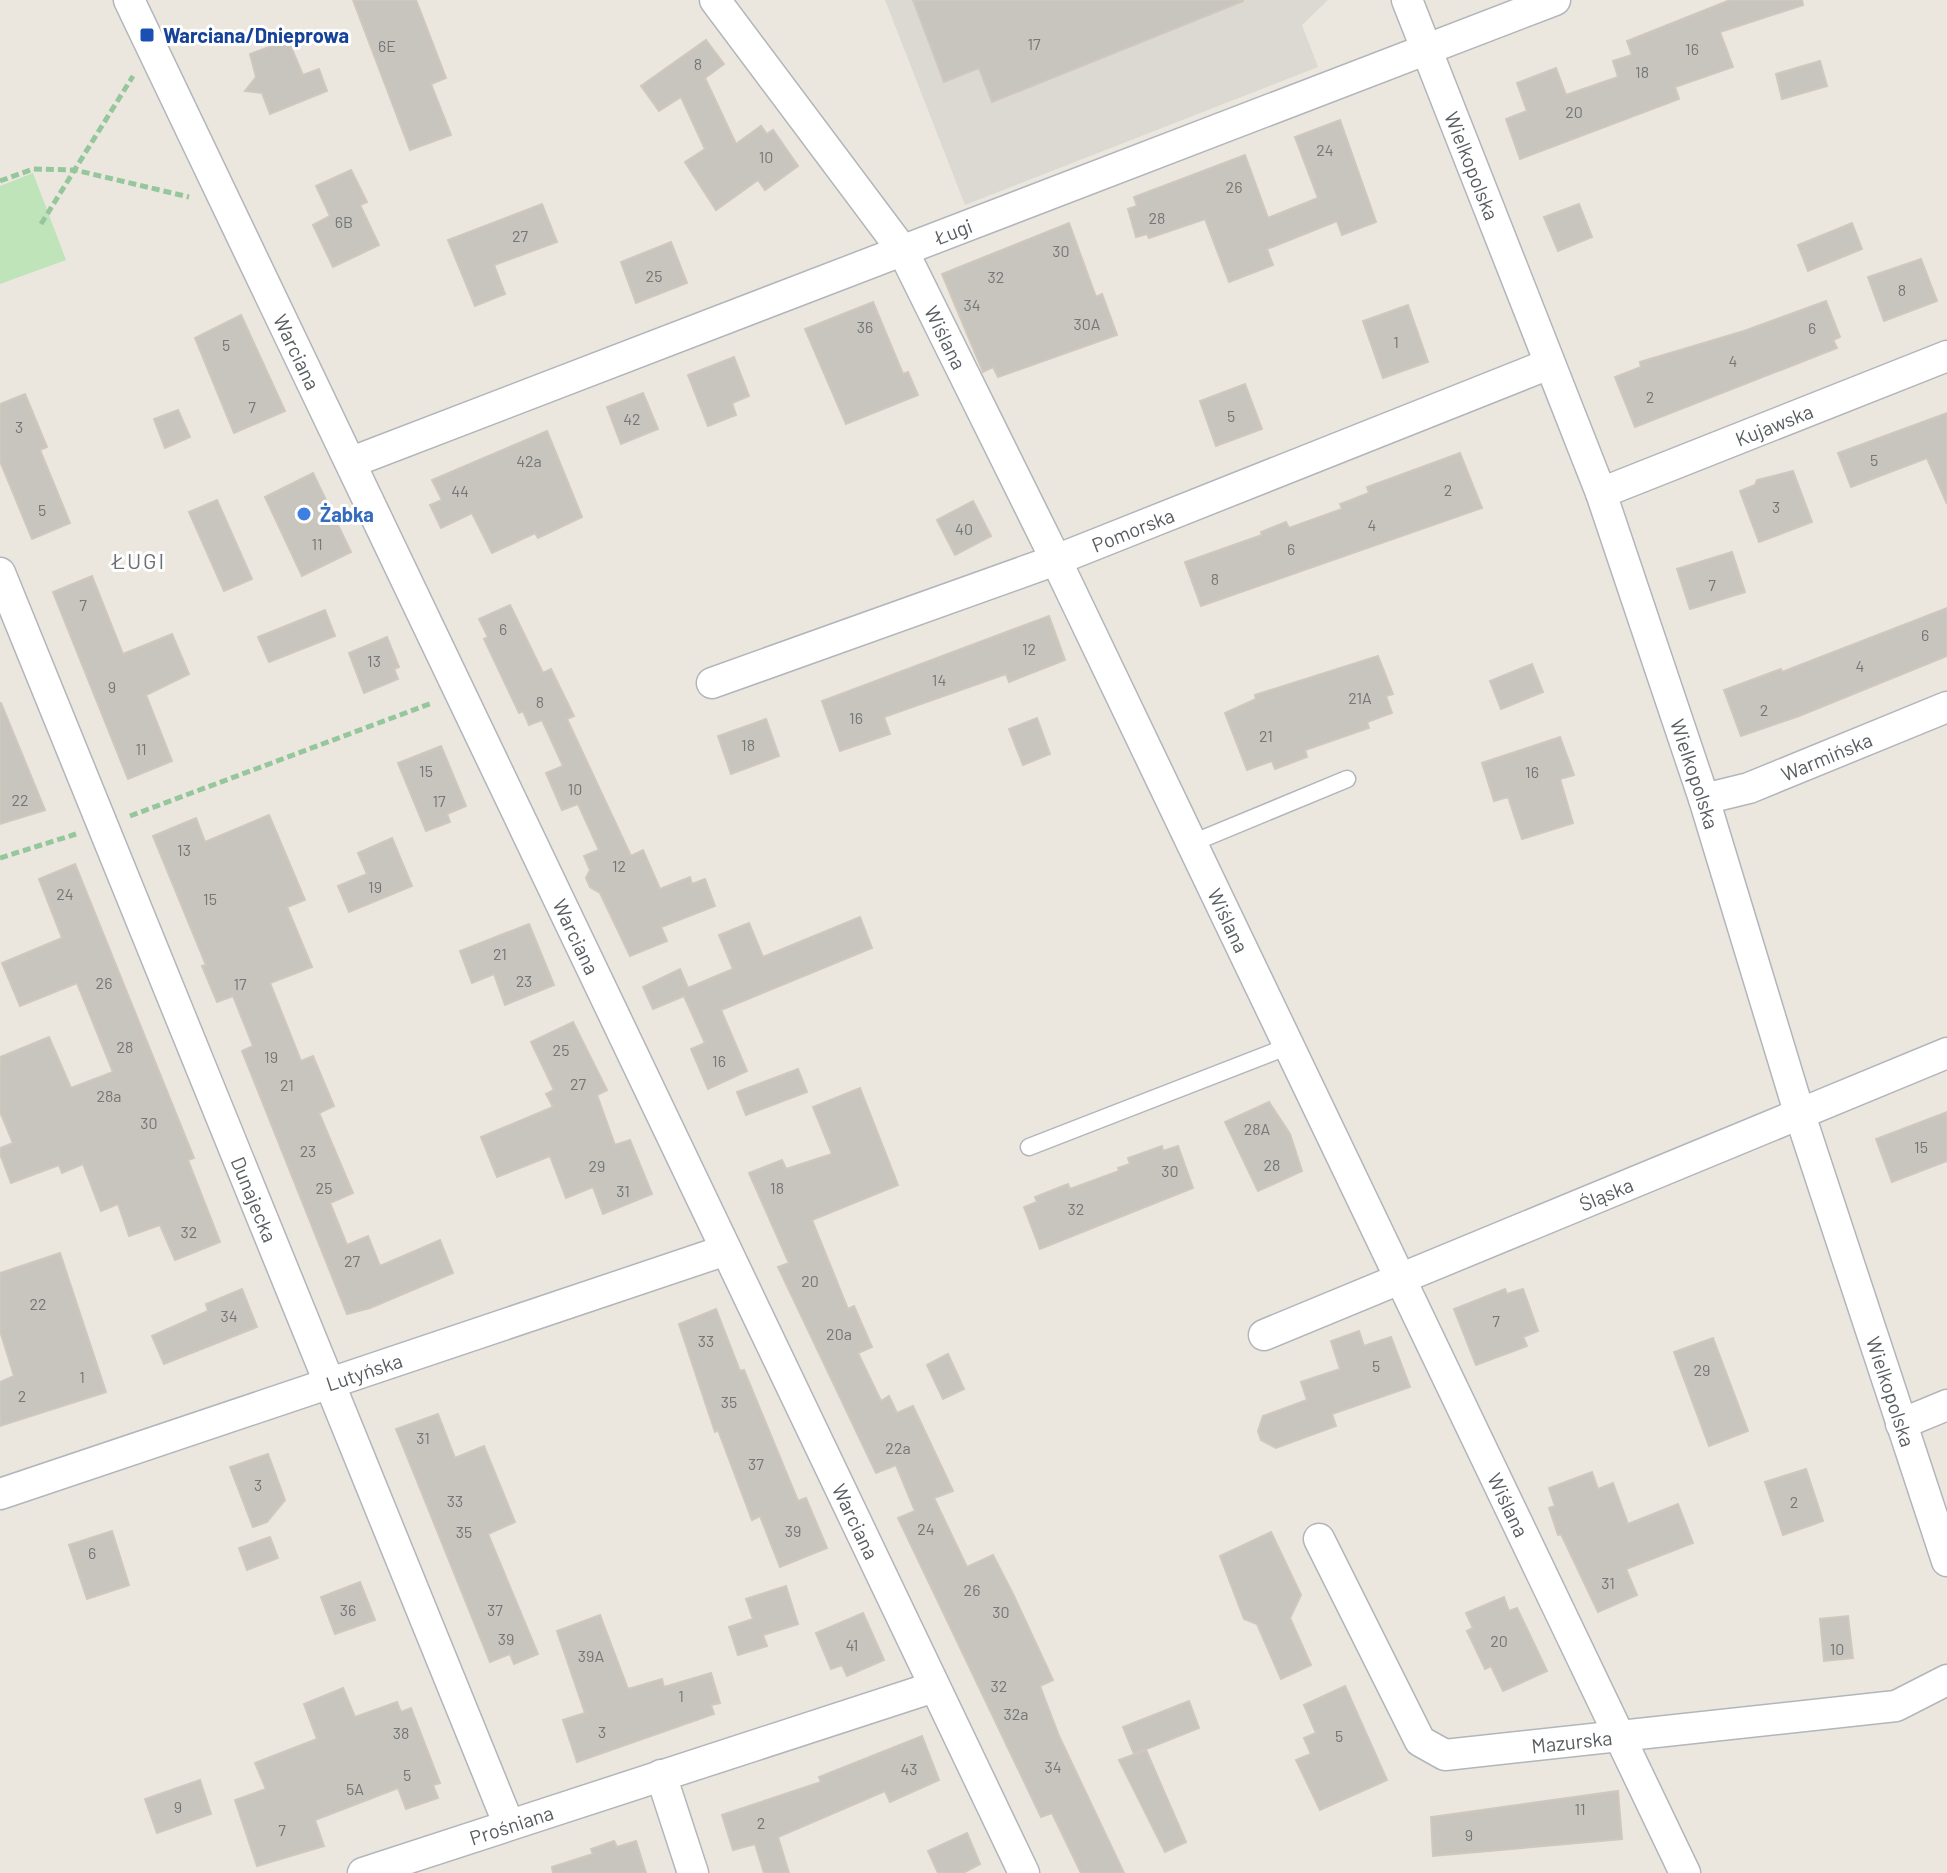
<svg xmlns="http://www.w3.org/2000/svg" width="1947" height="1873" viewBox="0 0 1947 1873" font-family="Barlow,sans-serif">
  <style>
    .industrial { fill: #dcd9d3 }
    .green { fill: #c0e4ba }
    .building { fill: #c8c4be; stroke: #d0c7bd; stroke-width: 2 }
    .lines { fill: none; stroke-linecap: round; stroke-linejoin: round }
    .service-casing { stroke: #b2b6ba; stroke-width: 19 }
    .minor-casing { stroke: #b2b6ba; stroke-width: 33 }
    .path { stroke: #96c79c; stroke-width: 5; stroke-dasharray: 8 4; stroke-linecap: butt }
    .service { stroke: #fff; stroke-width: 16 }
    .minor { stroke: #fff; stroke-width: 30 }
    .transit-dot { fill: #1a4fb4; stroke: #fff; stroke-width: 3 }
    .shop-dot { fill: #3f7fe0; stroke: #fff; stroke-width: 3 }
    .labels { text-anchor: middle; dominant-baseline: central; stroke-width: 6; stroke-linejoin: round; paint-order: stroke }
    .number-label { font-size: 16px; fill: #747778 }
    .transit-label { font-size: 20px; font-weight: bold; fill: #164399; stroke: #fff; text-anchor: start }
    .street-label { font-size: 20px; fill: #585d60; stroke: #fff }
    .shop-label { font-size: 20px; font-weight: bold; fill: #366cbe; stroke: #fff; text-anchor: start }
    .neighbourhood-label { font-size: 22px; letter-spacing: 2px; fill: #696f72; stroke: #fff }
  </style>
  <rect width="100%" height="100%" fill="#ebe7df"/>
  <path class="industrial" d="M885,0H1328L1302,25L1318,67L965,205Z"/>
  <path class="green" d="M33,173L66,260L0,284V186Z"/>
  <g class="building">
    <path d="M353,0H416L446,78L431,84L451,135L410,150Z"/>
    <path d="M913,0H1243V1L992,102L979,68L944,82Z"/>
    <path d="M1730,0H1802L1803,5L1720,32L1733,67L1675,87L1679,99L1520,159L1506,119L1527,111L1517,83L1556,68L1566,95L1618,77L1613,61L1632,55L1627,41Z"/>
    <path d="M288,40L303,75L319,69L327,91L270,114L262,93L245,91L256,77L250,54Z"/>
    <path d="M706,40L724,64L705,78L736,144L761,126L767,134L773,130L798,166L765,190L758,180L716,210L685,162L705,149L681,97L659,111L641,86Z"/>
    <path d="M1820,61L1827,86L1782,99L1776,74Z"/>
    <path d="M1340,120L1376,222L1342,235L1337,221L1267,249L1273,265L1229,282L1205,219L1149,238L1147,234L1136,237L1128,209L1137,206L1134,197L1245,155L1268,218L1318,198L1295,137Z"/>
    <path d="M351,170L367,202L360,205L379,245L333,267L313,225L330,216L316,186Z"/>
    <path d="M542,204L557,242L494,265L505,294L475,306L448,240Z"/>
    <path d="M1579,204L1592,237L1558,251L1544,217Z"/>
    <path d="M1069,223L1096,297L1102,294L1117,335L998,377L993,367L983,372L942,274Z"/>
    <path d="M1852,223L1862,249L1808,271L1798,245Z"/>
    <path d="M671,242L687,283L636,303L621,262Z"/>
    <path d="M1921,259L1937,301L1884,321L1868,277Z"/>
    <path d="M1826,301L1840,337L1833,340L1837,348L1635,427L1615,377L1641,367L1640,362L1744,331Z"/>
    <path d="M873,302L903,374L908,372L918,395L846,424L805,329Z"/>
    <path d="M1408,305L1428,362L1383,378L1363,321Z"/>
    <path d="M241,315L285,411L234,433L195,338Z"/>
    <path d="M734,357L749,396L732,403L736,415L708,426L688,375Z"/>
    <path d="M1245,384L1262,429L1216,446L1200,401Z"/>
    <path d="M643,393L658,429L621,444L607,407Z"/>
    <path d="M25,394L47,447L40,450L70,523L32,539L0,461V404Z"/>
    <path d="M178,410L190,437L165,448L154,419Z"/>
    <path d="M1947,413V504L1927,458L1851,487L1838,453Z"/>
    <path d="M547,431L582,517L538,538L535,533L492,553L472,513L441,528L430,505L442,500L432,480Z"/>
    <path d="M1460,453L1482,508L1201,606L1185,562L1262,535L1261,532L1286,522L1289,528L1342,509L1340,504L1369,493L1367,487Z"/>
    <path d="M1793,471L1812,522L1759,542L1740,491L1755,485L1757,480Z"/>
    <path d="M313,473L351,552L302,576L265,497Z"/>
    <path d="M217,500L252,579L224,591L189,512Z"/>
    <path d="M973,501L991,536L955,555L937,520Z"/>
    <path d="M1732,552L1745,592L1690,609L1677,569Z"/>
    <path d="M92,576L123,654L172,634L189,674L146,695L172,761L128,779L53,592Z"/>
    <path d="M510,605L543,673L551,669L574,716L567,719L631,856L643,850L660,889L690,877L692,884L705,879L715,906L661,927L667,941L630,956L600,893L590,887L586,878L590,870L584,856L599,850L578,804L562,810L546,773L563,766L542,720L529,725L523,711L519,713L484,639L488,637L479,619Z"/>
    <path d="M1947,608V656L1799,716L1741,736L1724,690L1781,669L1782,672Z"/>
    <path d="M325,610L335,636L269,662L258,637Z"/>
    <path d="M1049,616L1065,660L1009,682L1006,674L884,717L890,734L840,751L822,701Z"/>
    <path d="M387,637L399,667L394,669L398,679L364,693L349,653Z"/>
    <path d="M1378,656L1393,694L1386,696L1392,713L1367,722L1369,728L1305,750L1307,757L1275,769L1272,761L1247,770L1225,713L1256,699L1255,695Z"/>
    <path d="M1532,664L1543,692L1501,709L1490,681Z"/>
    <path d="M1,703L45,810L0,824V703Z"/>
    <path d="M1037,718L1050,754L1023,765L1009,729Z"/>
    <path d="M766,719L779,756L731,774L718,736Z"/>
    <path d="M1560,737L1574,775L1560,779L1573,823L1522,839L1508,797L1494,801L1482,763Z"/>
    <path d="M441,746L466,806L447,814L450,822L426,831L398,763Z"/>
    <path d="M269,815L305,900L287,907L312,967L270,983L301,1061L313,1056L334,1106L319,1113L353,1193L330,1203L347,1245L368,1236L380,1266L440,1240L453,1273L370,1308L347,1314L242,1051L253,1046L233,996L217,1002L202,966L206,965L153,836L196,818L205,842Z"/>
    <path d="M392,838L412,886L349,912L338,886L367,874L358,853Z"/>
    <path d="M75,864L194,1158L188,1160L220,1242L175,1260L160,1225L129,1236L118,1204L101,1211L83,1164L62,1173L59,1165L11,1183L0,1154V1148L13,1143L0,1112V1057L49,1037L71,1088L113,1072L77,983L20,1006L2,963L62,938L39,879Z"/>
    <path d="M860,917L872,948L721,1010L747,1071L708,1089L691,1049L705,1043L684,996L653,1009L643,987L680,969L688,988L733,969L719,935L749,923L763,957Z"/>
    <path d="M529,924L554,985L505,1005L494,974L472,983L460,951Z"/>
    <path d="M573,1022L607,1090L597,1095L615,1145L630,1140L652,1194L603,1214L593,1187L566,1198L550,1156L497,1177L481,1137L553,1107L546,1094L554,1090L531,1042Z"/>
    <path d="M798,1069L807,1092L746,1115L737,1092Z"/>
    <path d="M860,1088L898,1185L812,1220L848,1309L854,1306L872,1347L858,1353L881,1401L889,1396L897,1413L913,1406L953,1491L934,1498L967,1567L993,1555L1014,1596L1053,1680L1040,1686L1059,1736L1124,1873H1081L1052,1813L1041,1817L898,1518L915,1511L896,1465L876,1473L778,1267L789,1263L749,1173L782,1160L786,1169L832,1154L813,1107Z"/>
    <path d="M1269,1102L1290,1134L1302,1171L1258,1191L1225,1122Z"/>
    <path d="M1947,1112V1161L1892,1182L1876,1139Z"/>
    <path d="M1162,1146L1163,1151L1178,1146L1193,1188L1040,1249L1024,1207L1037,1202L1035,1197L1068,1184L1070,1189L1119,1171L1118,1168L1130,1164L1128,1158Z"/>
    <path d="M60,1253L106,1392L0,1426V1382L14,1376L0,1331V1273Z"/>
    <path d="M242,1289L257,1327L164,1364L152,1336L208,1311L206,1304Z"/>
    <path d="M1505,1289L1507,1294L1523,1289L1538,1331L1523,1337L1527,1346L1476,1365L1454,1309Z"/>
    <path d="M716,1309L740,1371L744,1370L798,1501L806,1498L827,1548L780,1567L760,1516L752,1520L718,1430L715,1432L679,1324Z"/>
    <path d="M1359,1331L1364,1346L1391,1337L1410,1387L1332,1414L1336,1426L1276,1448L1261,1440L1258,1431L1263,1416L1307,1400L1301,1382L1340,1369L1331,1341Z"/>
    <path d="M1713,1338L1748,1431L1709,1446L1674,1352Z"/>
    <path d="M948,1354L964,1389L943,1399L927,1365Z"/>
    <path d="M438,1414L455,1458L484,1446L515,1522L488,1534L538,1654L514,1664L510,1654L490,1662L396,1429Z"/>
    <path d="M268,1454L285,1500L267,1522L253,1527L230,1467Z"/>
    <path d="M1806,1469L1823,1521L1783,1535L1765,1482Z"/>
    <path d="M1592,1472L1598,1489L1613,1483L1628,1524L1678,1504L1693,1543L1626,1569L1637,1595L1598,1612L1561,1534L1558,1535L1549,1508L1555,1506L1549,1488Z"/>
    <path d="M112,1531L129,1585L87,1599L69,1545Z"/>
    <path d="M1271,1532L1301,1595L1290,1618L1311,1665L1281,1679L1257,1624L1244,1619L1220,1556Z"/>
    <path d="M270,1537L278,1558L247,1570L239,1548Z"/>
    <path d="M360,1582L375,1620L335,1634L321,1597Z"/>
    <path d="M786,1586L798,1624L763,1635L767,1646L738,1655L729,1627L753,1619L746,1599Z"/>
    <path d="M1504,1597L1509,1611L1517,1608L1547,1671L1503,1691L1491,1666L1485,1669L1467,1631L1473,1628L1466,1613Z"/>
    <path d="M863,1613L884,1660L847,1676L842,1665L831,1669L816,1633Z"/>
    <path d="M600,1615L628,1689L662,1679L664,1687L711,1673L720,1703L711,1705L714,1714L577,1762L563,1720L585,1713L557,1631Z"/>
    <path d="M1848,1616L1853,1658L1824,1661L1820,1619Z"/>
    <path d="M1345,1686L1387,1780L1320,1810L1296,1760L1311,1754L1304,1738L1316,1733L1304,1705Z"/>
    <path d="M343,1688L355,1717L397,1702L401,1712L411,1708L440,1783L433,1785L438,1798L406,1809L398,1788L315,1820L324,1846L257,1866L235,1800L266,1789L255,1763L317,1739L304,1704Z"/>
    <path d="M1189,1701L1199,1728L1134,1754L1123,1727Z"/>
    <path d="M922,1736L939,1780L890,1802L885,1791L778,1837L789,1873H764L755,1844L733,1850L722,1815L821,1782L819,1777Z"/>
    <path d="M1146,1750L1186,1842L1165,1852L1119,1760Z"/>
    <path d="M200,1780L211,1814L157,1833L145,1799Z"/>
    <path d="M1618,1791L1622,1839L1433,1856L1431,1817Z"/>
    <path d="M967,1833L980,1864L963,1873H938L928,1851Z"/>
    <path d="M614,1841L617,1847L636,1841L646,1873H553L552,1867L593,1854L591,1849Z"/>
  </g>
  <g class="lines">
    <g class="service-casing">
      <g id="service">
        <path d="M1190,844L1347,779"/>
        <path d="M1029,1147L1289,1046"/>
      </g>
    </g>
    <g class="minor-casing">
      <g id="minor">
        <path id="s1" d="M129,0L1024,1873"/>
        <path id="s2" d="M715,0L903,251L1056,560L1685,1873"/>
        <path id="s3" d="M1407,0L1601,493L1704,799L1799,1112L1947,1561"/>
        <path id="s4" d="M352,462L1555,0"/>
        <path id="s5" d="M1601,493L1947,356"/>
        <path id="s6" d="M0,573L509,1825"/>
        <path id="s7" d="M712,683L1056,560L1549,364"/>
        <path id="s8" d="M1704,799L1749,788L1947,707"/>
        <path id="s9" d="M1264,1335L1947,1053"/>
        <path d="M1901,1424L1947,1405"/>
        <path id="s10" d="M0,1494L726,1250"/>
        <path id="s11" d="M1319,1539L1420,1741L1445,1755L1896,1706L1947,1680"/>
        <path d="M661,1775L693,1873"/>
        <path id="s12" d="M363,1873L934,1687"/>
      </g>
    </g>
    <g class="path">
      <path d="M0,181L33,169L75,170L189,197"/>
      <path d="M41,224L133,76"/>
      <path d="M130,816L432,703"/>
      <path d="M0,858L76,834"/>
    </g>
    <use href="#service" class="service"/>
    <use href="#minor" class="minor"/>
  </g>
  <rect class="transit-dot" x="139" y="27" width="16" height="16" rx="4"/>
  <circle class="shop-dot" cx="304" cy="514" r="8"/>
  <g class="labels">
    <g class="number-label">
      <text x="1034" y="43">17</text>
      <text x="387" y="45">6E</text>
      <text x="1692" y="48">16</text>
      <text x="698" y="63">8</text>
      <text x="1642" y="71">18</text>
      <text x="1574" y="111">20</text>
      <text x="1325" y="149">24</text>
      <text x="766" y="156">10</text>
      <text x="1234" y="186">26</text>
      <text x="1157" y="217">28</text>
      <text x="344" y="221">6B</text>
      <text x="520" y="235">27</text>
      <text x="1061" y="250">30</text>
      <text x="654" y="275">25</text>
      <text x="996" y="276">32</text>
      <text x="1902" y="289">8</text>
      <text x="972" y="304">34</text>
      <text x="1087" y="323">30A</text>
      <text x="865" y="326">36</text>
      <text x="1812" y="327">6</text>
      <text x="1396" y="341">1</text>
      <text x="226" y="344">5</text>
      <text x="1733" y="360">4</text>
      <text x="1650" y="396">2</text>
      <text x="252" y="406">7</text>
      <text x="1231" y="415">5</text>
      <text x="632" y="418">42</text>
      <text x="19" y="426">3</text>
      <text x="1874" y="459">5</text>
      <text x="529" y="460">42a</text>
      <text x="1448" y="489">2</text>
      <text x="460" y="490">44</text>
      <text x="1776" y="506">3</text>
      <text x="42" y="509">5</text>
      <text x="1372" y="524">4</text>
      <text x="964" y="528">40</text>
      <text x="317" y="543">11</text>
      <text x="1291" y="548">6</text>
      <text x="1215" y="578">8</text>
      <text x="1712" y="584">7</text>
      <text x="83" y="604">7</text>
      <text x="503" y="628">6</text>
      <text x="1925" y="634">6</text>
      <text x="1029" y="648">12</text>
      <text x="374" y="660">13</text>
      <text x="1860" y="665">4</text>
      <text x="939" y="679">14</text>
      <text x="112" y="686">9</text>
      <text x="1360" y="697">21A</text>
      <text x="540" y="701">8</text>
      <text x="1764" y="709">2</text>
      <text x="856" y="717">16</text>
      <text x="1266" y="735">21</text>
      <text x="748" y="744">18</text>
      <text x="141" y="748">11</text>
      <text x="426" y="770">15</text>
      <text x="1532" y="771">16</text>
      <text x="575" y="788">10</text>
      <text x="20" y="799">22</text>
      <text x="439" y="800">17</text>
      <text x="184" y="849">13</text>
      <text x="619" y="865">12</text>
      <text x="375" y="886">19</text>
      <text x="65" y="893">24</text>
      <text x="210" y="898">15</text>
      <text x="500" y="953">21</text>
      <text x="524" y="980">23</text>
      <text x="104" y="982">26</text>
      <text x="240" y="983">17</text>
      <text x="125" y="1046">28</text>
      <text x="561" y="1049">25</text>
      <text x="271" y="1056">19</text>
      <text x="719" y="1060">16</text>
      <text x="578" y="1083">27</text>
      <text x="287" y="1084">21</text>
      <text x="109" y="1095">28a</text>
      <text x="149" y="1122">30</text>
      <text x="1257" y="1128">28A</text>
      <text x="1921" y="1146">15</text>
      <text x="308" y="1150">23</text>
      <text x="1272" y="1164">28</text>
      <text x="597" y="1165">29</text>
      <text x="1170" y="1170">30</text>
      <text x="324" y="1187">25</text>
      <text x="777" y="1187">18</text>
      <text x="623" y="1190">31</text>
      <text x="1076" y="1208">32</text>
      <text x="189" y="1231">32</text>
      <text x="352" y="1260">27</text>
      <text x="810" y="1280">20</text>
      <text x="38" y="1303">22</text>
      <text x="229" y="1315">34</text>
      <text x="1496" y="1320">7</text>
      <text x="839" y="1333">20a</text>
      <text x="706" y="1340">33</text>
      <text x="1376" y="1365">5</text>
      <text x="1702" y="1369">29</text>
      <text x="82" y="1376">1</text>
      <text x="22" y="1395">2</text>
      <text x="729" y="1401">35</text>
      <text x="423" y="1437">31</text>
      <text x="898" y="1447">22a</text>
      <text x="756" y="1463">37</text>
      <text x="258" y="1484">3</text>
      <text x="455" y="1500">33</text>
      <text x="1794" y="1501">2</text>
      <text x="926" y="1528">24</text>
      <text x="793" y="1530">39</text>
      <text x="464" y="1531">35</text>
      <text x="92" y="1552">6</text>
      <text x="1608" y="1582">31</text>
      <text x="972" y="1589">26</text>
      <text x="348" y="1609">36</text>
      <text x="495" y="1609">37</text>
      <text x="1001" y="1611">30</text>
      <text x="506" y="1638">39</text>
      <text x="1499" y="1640">20</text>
      <text x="852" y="1644">41</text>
      <text x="1837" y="1648">10</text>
      <text x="591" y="1655">39A</text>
      <text x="999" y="1685">32</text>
      <text x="681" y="1695">1</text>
      <text x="1016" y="1713">32a</text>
      <text x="602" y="1731">3</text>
      <text x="401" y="1732">38</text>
      <text x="1339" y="1735">5</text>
      <text x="1053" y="1766">34</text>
      <text x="909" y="1768">43</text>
      <text x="407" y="1774">5</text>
      <text x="355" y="1788">5A</text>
      <text x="178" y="1806">9</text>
      <text x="1580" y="1808">11</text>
      <text x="761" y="1822">2</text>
      <text x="282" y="1829">7</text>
      <text x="1469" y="1834">9</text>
    </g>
    <g class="transit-label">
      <text x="163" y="35">Warciana/Dnieprowa</text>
    </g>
    <g class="street-label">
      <text stroke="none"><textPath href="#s3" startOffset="178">Wielkopolska</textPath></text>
      <text stroke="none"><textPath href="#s4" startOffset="644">Ługi</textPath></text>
      <text stroke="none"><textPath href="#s2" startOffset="410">Wiślana</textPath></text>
      <text stroke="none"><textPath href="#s1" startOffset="390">Warciana</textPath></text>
      <text stroke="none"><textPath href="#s5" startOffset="186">Kujawska</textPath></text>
      <text stroke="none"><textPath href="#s7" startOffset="448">Pomorska</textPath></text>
      <text stroke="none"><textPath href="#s8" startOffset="130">Warmińska</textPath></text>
      <text stroke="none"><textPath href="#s3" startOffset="826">Wielkopolska</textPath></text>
      <text stroke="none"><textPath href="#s2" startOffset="1058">Wiślana</textPath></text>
      <text stroke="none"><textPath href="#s1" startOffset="1038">Warciana</textPath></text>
      <text stroke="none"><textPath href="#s9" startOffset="370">Śląska</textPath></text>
      <text stroke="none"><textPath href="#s6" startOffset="676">Dunajecka</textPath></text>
      <text stroke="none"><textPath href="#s10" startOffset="384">Lutyńska</textPath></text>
      <text stroke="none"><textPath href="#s3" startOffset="1474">Wielkopolska</textPath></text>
      <text stroke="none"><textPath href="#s2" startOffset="1706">Wiślana</textPath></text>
      <text stroke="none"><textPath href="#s1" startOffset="1686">Warciana</textPath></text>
      <text stroke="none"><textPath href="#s11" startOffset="382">Mazurska</textPath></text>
      <text stroke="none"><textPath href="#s12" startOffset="156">Prośniana</textPath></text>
    </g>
    <g class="shop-label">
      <text x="320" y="514">Żabka</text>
    </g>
    <g class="neighbourhood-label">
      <text x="139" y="560">ŁUGI</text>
    </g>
  </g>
</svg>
